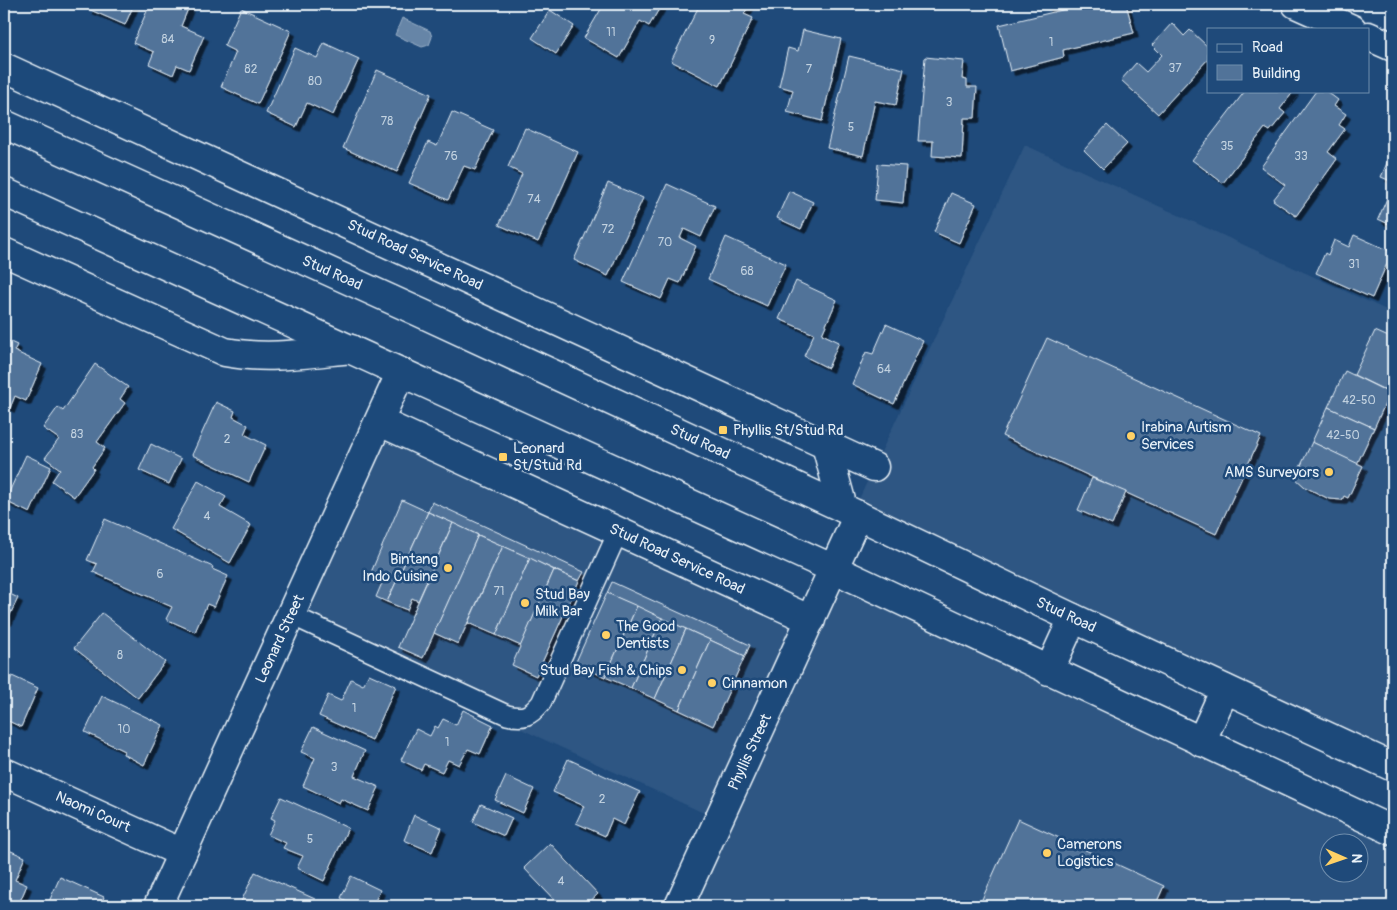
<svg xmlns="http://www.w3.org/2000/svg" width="1397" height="910" viewBox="0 0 1397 910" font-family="Pangolin,sans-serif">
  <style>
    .built { fill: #2e5683; fill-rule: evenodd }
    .water { fill: #6685a7; stroke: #9ab0c7 }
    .building { fill: #517399; stroke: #e8f1f8; filter: url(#shadow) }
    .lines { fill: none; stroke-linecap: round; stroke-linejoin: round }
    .lane-casing { stroke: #e8f1f8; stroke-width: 22 }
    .street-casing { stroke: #e8f1f8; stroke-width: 31 }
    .primary-casing { stroke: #e8f1f8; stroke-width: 31 }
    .lane { stroke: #1f4a7a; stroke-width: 19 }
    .street { stroke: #1f4a7a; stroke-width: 28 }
    .primary { stroke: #1f4a7a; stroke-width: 28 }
    .poi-dot { fill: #ffd166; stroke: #1f4a7a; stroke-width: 2 }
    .labels { text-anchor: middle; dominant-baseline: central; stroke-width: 5; stroke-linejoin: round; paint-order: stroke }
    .number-label { font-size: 12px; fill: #c2d2e0 }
    .street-label { font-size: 15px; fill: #e8f1f8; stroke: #1f4a7a }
    .poi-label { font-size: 15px; fill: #e8f1f8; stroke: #1f4a7a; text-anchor: start }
  </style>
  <defs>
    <filter id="shadow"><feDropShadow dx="4.5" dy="4.5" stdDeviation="0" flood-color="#0009"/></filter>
  </defs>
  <rect width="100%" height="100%" fill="#1f4a7a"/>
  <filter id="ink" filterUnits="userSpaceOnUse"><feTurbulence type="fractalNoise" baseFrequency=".02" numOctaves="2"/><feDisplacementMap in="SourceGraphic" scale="10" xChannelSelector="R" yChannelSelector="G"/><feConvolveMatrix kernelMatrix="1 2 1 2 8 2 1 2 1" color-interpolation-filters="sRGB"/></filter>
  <g filter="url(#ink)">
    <g class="built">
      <path d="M1025,145L1393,313V767L853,512Z"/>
      <path d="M380,422L811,620L834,569L1393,831V906H679L719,820L288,622ZM1330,842H1360V872H1330Z"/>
    </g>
    <path class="water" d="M402,18L430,31L432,37L429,45L422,47L395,35Z"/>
    <g class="building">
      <path d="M91,4H134L125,25L88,9Z"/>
      <path d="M150,4H190L181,26L204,36L189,70L177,65L173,75L149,64L154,52L133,43Z"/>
      <path d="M604,4H662L649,26L640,21L619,58L584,38Z"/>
      <path d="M700,4H750L744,14L753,18L720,86L671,61Z"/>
      <path d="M1046,4H1067L1047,9Z"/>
      <path d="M1087,4H1126L1134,33L1063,50L1064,57L1010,71L999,25Z"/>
      <path d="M241,8L291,31L258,104L221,87L236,52L224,46Z"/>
      <path d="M550,10L574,26L556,54L532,38Z"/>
      <path d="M1172,23L1184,36L1190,30L1208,47V59L1158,114L1121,80L1136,63L1146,72L1162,55L1152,45Z"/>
      <path d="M803,30L841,39L822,121L787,112L793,90L779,86L788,48L798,51Z"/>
      <path d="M324,43L359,59L333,115L307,103L296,127L266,113L295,48L317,58Z"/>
      <path d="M849,56L904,69L896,105L875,101L863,156L827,148Z"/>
      <path d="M925,57L964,61L962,79L967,80V87H977L975,118H964L962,158L932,156L933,141H918Z"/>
      <path d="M377,70L431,94L397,172L343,148Z"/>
      <path d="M1245,91H1294L1280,109L1285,113L1270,131L1265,128L1223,183L1192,160Z"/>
      <path d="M1316,91H1326L1338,100L1334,106L1346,114L1339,125L1345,129L1328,152L1337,159L1296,216L1273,200L1285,185L1261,167Z"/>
      <path d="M452,112L493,130L475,170L464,166L448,200L409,183L428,142L437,146Z"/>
      <path d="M1107,125L1127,144L1103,169L1084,150Z"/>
      <path d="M525,128L578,152L538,242L499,225L522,174L508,167Z"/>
      <path d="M1393,149V182L1381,177Z"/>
      <path d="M878,164L906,166L903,203L875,200Z"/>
      <path d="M608,183L643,198L608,276L574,260Z"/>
      <path d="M667,184L715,206L701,237L684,229L680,238L696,246L680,283L670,279L661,299L623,282Z"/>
      <path d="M1393,185V226L1378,219Z"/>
      <path d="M789,191L813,202L801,229L777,218Z"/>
      <path d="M951,193L976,204L959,243L934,232Z"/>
      <path d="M1354,235L1392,252L1372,298L1316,273L1325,253L1328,255L1334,240L1349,247Z"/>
      <path d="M726,237L786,264L767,306L708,279Z"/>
      <path d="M796,281L837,300L822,334L839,342L828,368L804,356L814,334L779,319Z"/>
      <path d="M886,324L923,341L894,404L852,384L866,352L873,354Z"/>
      <path d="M1375,331L1393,339V394L1354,375Z"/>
      <path d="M1047,338L1261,436L1216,534L1002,436Z"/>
      <path d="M4,339L17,345L14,351L42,364L26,401L15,396L10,408L4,405Z"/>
      <path d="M95,364L128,387L120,399L125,403L97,442L105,448L92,467L94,469L74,497L52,481L60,469L45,458L59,439L43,428L58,407L63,411Z"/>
      <path d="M1345,371L1390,393L1374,428L1328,407Z"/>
      <path d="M216,402L235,411L233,417L248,425L244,434L266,445L249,482L192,455Z"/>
      <path d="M1328,407L1374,428L1357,464L1312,442Z"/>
      <path d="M1312,442L1363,466L1348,498L1344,496L1342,500L1329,499L1305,487L1295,478Z"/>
      <path d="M151,444L181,459L169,484L139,470Z"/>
      <path d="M26,455L51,467L30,513L5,501Z"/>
      <path d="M1092,478L1126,492L1112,525L1078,510Z"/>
      <path d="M198,481L226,497L220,507L251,525L230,563L171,529Z"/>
      <path d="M402,500L428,512L387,602L376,597L382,583L369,577Z"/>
      <path d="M432,502L584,572L579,581L428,512Z"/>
      <path d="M428,512L453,523L418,601L412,598L407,610L387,602Z"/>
      <path d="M105,519L213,567L212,569L228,576L214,607L207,604L195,632L166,619L172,607L93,572L97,564L87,560Z"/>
      <path d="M453,523L478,535L423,658L398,647Z"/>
      <path d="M478,535L503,546L458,644L434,633Z"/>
      <path d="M503,546L530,558L496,635L468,623Z"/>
      <path d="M530,558L554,570L521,646L496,635Z"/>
      <path d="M554,570L579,581L536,676L512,665Z"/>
      <path d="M612,582L750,645L745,656L607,593Z"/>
      <path d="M4,591L18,598L7,621L4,620Z"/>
      <path d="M607,593L637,606L605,677L575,664Z"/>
      <path d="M637,606L662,618L631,688L605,677Z"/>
      <path d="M102,613L165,662L138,698L74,648Z"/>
      <path d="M662,618L686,629L655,699L631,688Z"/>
      <path d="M686,629L710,640L679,710L655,699Z"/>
      <path d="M710,640L745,656L713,726L679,710Z"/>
      <path d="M369,674L396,686L372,740L319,716L328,695L341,701L351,679L363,685Z"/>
      <path d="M12,676L38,688L21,727L4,719V694Z"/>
      <path d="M102,696L163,725L144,765L123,754L124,751L85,732Z"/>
      <path d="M463,710L493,725L480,754L468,749L459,765L448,760L442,772L424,764L421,770L401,760L416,729L430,736L435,726L438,728L443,719L456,725Z"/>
      <path d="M313,727L365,751L354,776L379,787L368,811L341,799L339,803L303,786L315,758L301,752Z"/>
      <path d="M568,759L640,792L624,825L612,819L605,836L576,823L584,806L553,792Z"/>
      <path d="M506,776L534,789L523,813L495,800Z"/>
      <path d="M281,797L348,828L324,881L297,868L303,856L283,848L286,843L268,835L275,820L271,818Z"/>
      <path d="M481,804L512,818L504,836L473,822Z"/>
      <path d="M414,815L442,828L432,852L404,840Z"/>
      <path d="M1018,819L1164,886L1155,906H979Z"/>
      <path d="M550,843L598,894L585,906H560L524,868Z"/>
      <path d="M4,848L25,857L15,880L27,885L18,906H4Z"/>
      <path d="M255,872L315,899L312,906H239Z"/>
      <path d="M351,876L380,890L373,906H357L341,898Z"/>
      <path d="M60,877L104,897L100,906H47Z"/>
    </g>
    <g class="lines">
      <g class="lane-casing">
        <path id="lane" d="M291,615L507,715C524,719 530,716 541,703L618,532"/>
      </g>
      <g class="street-casing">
        <g id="street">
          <path d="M1296,4L1352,29"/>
          <path d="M1368,36L1393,47"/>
          <path d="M4,67L874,467"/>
          <path d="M4,252L225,352C268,360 309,353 351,349"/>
          <path d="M380,422L811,620"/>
          <path d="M826,445L843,508"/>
          <path d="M4,772L182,853"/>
          <path d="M158,906L401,372"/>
          <path d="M679,906L858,515"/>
        </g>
      </g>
      <g class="primary-casing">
        <g id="primary">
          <path d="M4,124L421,313L843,508L1073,618L1393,767"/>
          <path d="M4,192L834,569L1393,831"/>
          <path d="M1049,671L1073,618"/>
          <path d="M1201,742L1225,689"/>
        </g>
      </g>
      <use href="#lane" class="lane"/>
      <use href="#street" class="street"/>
      <use href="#primary" class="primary"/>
    </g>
  </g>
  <g class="poi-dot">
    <rect x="718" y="425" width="10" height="10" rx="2.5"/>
    <circle cx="1131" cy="436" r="5"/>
    <rect x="498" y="452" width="10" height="10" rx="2.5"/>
    <circle cx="1329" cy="472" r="5"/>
    <circle cx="448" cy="568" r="5"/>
    <circle cx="525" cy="603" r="5"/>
    <circle cx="606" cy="635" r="5"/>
    <circle cx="682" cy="670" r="5"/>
    <circle cx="712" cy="683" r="5"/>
    <circle cx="1047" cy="853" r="5"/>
  </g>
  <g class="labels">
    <g class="number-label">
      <text x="611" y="32">11</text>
      <text x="168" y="39">84</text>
      <text x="712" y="40">9</text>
      <text x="1051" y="42">1</text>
      <text x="1175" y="68">37</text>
      <text x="251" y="69">82</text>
      <text x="809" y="69">7</text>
      <text x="315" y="81">80</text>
      <text x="949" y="102">3</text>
      <text x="387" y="121">78</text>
      <text x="851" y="127">5</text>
      <text x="1227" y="146">35</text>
      <text x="451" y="156">76</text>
      <text x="1301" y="156">33</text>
      <text x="534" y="199">74</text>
      <text x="608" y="229">72</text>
      <text x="665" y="242">70</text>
      <text x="1354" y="264">31</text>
      <text x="747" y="271">68</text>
      <text x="884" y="369">64</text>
      <text x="1359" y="400">42-50</text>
      <text x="77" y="434">83</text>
      <text x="1343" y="435">42-50</text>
      <text x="227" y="439">2</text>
      <text x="207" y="516">4</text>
      <text x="160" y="574">6</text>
      <text x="499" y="591">71</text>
      <text x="120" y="655">8</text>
      <text x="354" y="708">1</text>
      <text x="124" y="729">10</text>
      <text x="447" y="742">1</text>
      <text x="334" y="767">3</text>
      <text x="602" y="799">2</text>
      <text x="310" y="839">5</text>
      <text x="561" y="881">4</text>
    </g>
    <g class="street-label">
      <text transform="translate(415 255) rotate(25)">Stud Road Service Road</text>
      <text transform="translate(332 273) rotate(24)">Stud Road</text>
      <text transform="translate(700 442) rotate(25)">Stud Road</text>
      <text transform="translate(677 559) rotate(25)">Stud Road Service Road</text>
      <text transform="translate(1066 615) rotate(25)">Stud Road</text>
      <text transform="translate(280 639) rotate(-65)">Leonard Street</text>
      <text transform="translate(750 752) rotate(-65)">Phyllis Street</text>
      <text transform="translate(93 812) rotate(24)">Naomi Court</text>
    </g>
    <g class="poi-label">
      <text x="1141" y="427">Irabina Autism<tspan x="1141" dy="17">Services</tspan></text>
      <text x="733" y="430">Phyllis St/Stud Rd</text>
      <text x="513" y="448">Leonard<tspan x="513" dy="17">St/Stud Rd</tspan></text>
      <text x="1319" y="472" text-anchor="end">AMS Surveyors</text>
      <text x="438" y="559" text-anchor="end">Bintang<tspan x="438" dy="17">Indo Cuisine</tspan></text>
      <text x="535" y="594">Stud Bay<tspan x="535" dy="17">Milk Bar</tspan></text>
      <text x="616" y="626">The Good<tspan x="616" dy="17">Dentists</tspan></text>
      <text x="672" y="670" text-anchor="end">Stud Bay Fish &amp; Chips</text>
      <text x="722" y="683">Cinnamon</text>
      <text x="1057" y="844">Camerons<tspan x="1057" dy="17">Logistics</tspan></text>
    </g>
  </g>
  <rect width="1397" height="910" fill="none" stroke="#1f4a7a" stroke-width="20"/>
  <rect x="10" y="10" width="1377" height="890" fill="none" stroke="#e8f1f8" stroke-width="2" filter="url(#ink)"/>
  <rect x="1207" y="28" width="162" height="65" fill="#1f4a7a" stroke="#6f8dac"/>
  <rect x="1217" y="44" width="25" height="8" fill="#1f4a7a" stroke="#6f8dac"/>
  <text x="1252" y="52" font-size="15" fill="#e8f1f8">Road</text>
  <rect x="1217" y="65" width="25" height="15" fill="#517399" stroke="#6f8dac"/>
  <text x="1252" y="78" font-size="15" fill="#e8f1f8">Building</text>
  <g transform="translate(1344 858) rotate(92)"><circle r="24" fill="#1f4a7a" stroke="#6f8dac"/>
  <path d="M0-4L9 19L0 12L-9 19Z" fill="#ffd166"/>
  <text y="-8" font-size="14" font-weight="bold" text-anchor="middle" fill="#e8f1f8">N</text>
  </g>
</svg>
